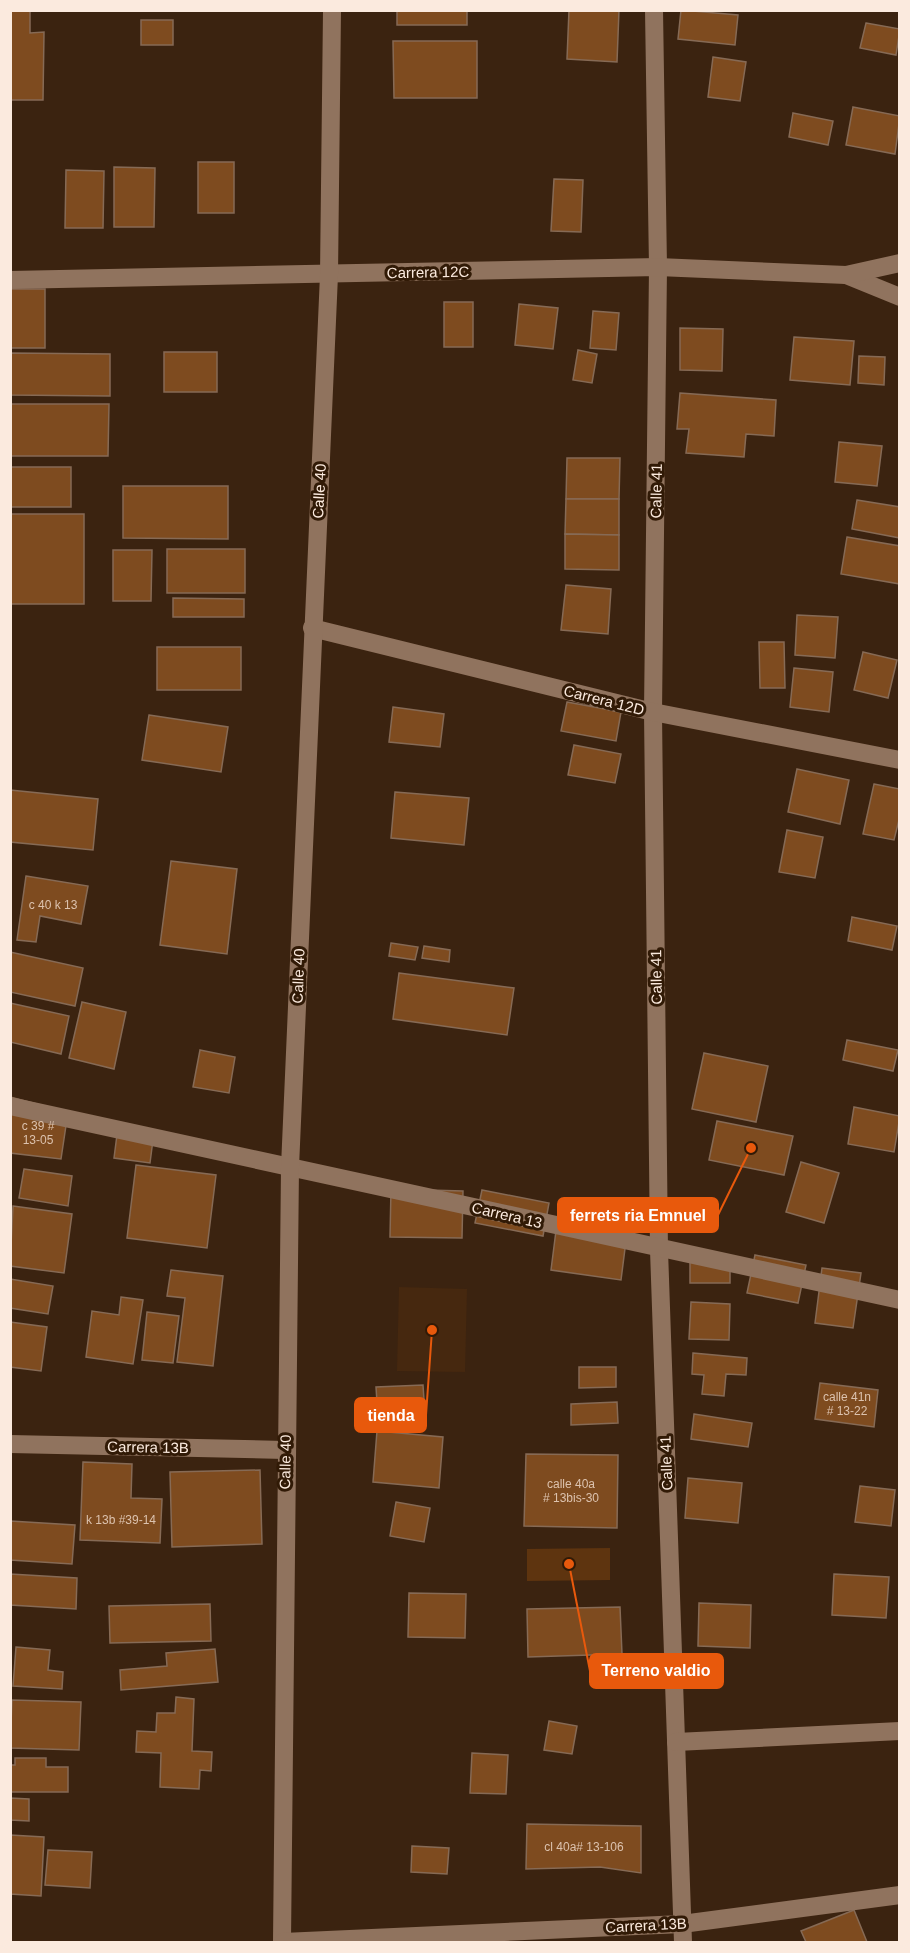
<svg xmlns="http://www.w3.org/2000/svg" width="910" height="1953" viewBox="0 0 910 1953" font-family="Arial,sans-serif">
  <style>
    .built { fill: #46280f }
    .green { fill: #5e340f }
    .building { fill: #7e4b1f; stroke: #866a55; stroke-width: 1.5 }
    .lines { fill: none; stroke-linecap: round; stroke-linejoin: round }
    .minor { stroke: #90735e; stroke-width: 18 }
    .labels { text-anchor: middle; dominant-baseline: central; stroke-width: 6; stroke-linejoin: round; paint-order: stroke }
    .number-label { font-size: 12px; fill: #dcc2ae }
    .street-label { font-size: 15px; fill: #fbeade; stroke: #311a06 }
    .leader { fill: none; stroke: #e8590c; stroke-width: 2 }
    .callout-dot { fill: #e8590c; stroke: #311a06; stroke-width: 2 }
    .callout { fill: #e8590c; stroke: #e8590c; stroke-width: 2 }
    .callout-label { font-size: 16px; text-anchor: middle; font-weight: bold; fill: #fff }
  </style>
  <rect width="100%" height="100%" fill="#3b2310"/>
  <path class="built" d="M399,1287L467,1289L465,1372L397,1371Z"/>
  <path class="green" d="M610,1548V1580L527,1581V1549Z"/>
  <g class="building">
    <path d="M10,10H30V33L44,32L43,100H10Z"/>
    <rect x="397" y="10" width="70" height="15"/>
    <path d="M569,10H619L617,62L567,59Z"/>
    <path d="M681,10L738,15L735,45L678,39Z"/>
    <rect x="141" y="20" width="32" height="25"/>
    <path d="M866,23L900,29L896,55L860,48Z"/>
    <path d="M393,41H477V98H394Z"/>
    <path d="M713,57L746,62L740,101L708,97Z"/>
    <path d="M853,107L900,116L895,154L846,145Z"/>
    <path d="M793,113L833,121L828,145L789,137Z"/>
    <rect x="198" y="162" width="36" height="51"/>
    <path d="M114,167L155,168L154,227H114Z"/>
    <path d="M66,170L104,171L103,228H65Z"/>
    <path d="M554,179L583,180L581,232L551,231Z"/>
    <rect x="10" y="289" width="35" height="59"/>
    <rect x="444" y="302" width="29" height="45"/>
    <path d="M519,304L558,308L553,349L515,345Z"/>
    <path d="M593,311L619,313L616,350L590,348Z"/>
    <path d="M680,328L723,329L722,371L680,370Z"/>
    <path d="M794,337L854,341L850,385L790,380Z"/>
    <path d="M578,350L597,354L592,383L573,380Z"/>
    <rect x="164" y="352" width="53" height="40"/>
    <path d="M10,353L110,354V396L10,395Z"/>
    <path d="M859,356L885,357L884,385L858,383Z"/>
    <path d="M680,393L776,400L774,436L746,434L744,457L686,453L689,429H677Z"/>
    <path d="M10,404H109L108,456H10Z"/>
    <path d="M839,442L882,446L877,486L835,482Z"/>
    <path d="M567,458H620L619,499H566Z"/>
    <rect x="10" y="467" width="61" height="40"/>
    <path d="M123,486H228V539L123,538Z"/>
    <path d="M566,499H619V535L565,534Z"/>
    <path d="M857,500L900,507V538L852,529Z"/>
    <rect x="10" y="514" width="74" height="90"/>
    <path d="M565,534L619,535V570L565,569Z"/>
    <path d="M847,537L900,546V584L841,574Z"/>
    <rect x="167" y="549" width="78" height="44"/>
    <path d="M113,550H152L151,601H113Z"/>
    <path d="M566,585L611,589L608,634L561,630Z"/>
    <path d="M173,598L244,599V617H173Z"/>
    <path d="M797,615L838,617L835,658L795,655Z"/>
    <path d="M759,642H784L785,688H760Z"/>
    <rect x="157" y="647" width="84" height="43"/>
    <path d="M863,652L897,660L888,698L854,690Z"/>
    <path d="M794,668L833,672L829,712L790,707Z"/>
    <path d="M567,702L621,712L616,741L561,731Z"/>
    <path d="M393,707L444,714L440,747L389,742Z"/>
    <path d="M149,715L228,727L221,772L142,760Z"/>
    <path d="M574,745L621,754L615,783L568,775Z"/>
    <path d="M797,769L849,780L840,824L788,812Z"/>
    <path d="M874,784L900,789V816L894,840L863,834Z"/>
    <path d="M10,790L98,799L93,850L10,842Z"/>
    <path d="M395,792L469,798L464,845L391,838Z"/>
    <path d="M787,830L823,837L815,878L779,872Z"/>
    <path d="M171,861L237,869L227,954L160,945Z"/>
    <path d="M26,876L88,886L81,924L40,916L36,942L17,940Z"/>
    <path d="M852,917L897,926L892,950L848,941Z"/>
    <path d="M391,943L418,947L415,960L389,956Z"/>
    <path d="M424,946L450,950L449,962L422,958Z"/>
    <path d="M10,952L83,968L75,1006L10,992Z"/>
    <path d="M399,973L514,988L507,1035L393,1019Z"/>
    <path d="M82,1002L126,1012L114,1069L69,1058Z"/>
    <path d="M10,1003L69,1016L61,1054L10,1042Z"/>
    <path d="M847,1040L898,1050L893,1071L843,1060Z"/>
    <path d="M200,1050L235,1057L229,1093L193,1087Z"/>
    <path d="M704,1053L768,1066L756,1122L692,1109Z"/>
    <path d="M10,1097L68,1112L61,1159L10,1153Z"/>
    <path d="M854,1107L900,1116L894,1152L848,1144Z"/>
    <path d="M717,1121L793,1136L784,1175L709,1160Z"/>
    <path d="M118,1127L154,1132L150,1163L114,1158Z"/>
    <path d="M801,1162L839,1173L824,1223L786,1212Z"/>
    <path d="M136,1165L216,1175L207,1248L127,1238Z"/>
    <path d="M24,1169L72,1176L68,1206L19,1198Z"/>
    <path d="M391,1189L463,1191L462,1238L390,1237Z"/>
    <path d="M482,1190L549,1203L543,1236L475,1223Z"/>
    <path d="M13,1206L72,1214L64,1273L10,1266Z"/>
    <path d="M558,1215L628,1225L621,1280L551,1270Z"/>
    <path d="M755,1255L806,1265L798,1303L747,1293Z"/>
    <rect x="690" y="1256" width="40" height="27"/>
    <path d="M822,1268L861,1273L853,1328L815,1323Z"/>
    <path d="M171,1270L223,1276L213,1366L177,1362L185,1298L167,1296Z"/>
    <path d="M10,1279L53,1286L48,1314L10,1308Z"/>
    <path d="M121,1297L143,1300L133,1364L86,1357L92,1311L119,1315Z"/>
    <path d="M691,1302L730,1304L729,1340L689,1339Z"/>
    <path d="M147,1312L179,1316L173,1363L142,1360Z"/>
    <path d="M10,1322L47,1327L41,1371L10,1367Z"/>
    <path d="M693,1353L747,1358L746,1375L726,1374L724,1396L702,1394L704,1375L692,1374Z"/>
    <path d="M579,1367H616V1387L579,1388Z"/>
    <path d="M820,1383L878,1390L874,1427L815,1419Z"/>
    <path d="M423,1385L425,1415L378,1418L376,1387Z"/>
    <path d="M617,1402L618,1423L571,1425V1404Z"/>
    <path d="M694,1414L752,1423L748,1447L691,1439Z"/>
    <path d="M377,1431L443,1437L439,1488L373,1482Z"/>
    <path d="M526,1454L618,1455L617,1528L524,1526Z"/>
    <path d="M83,1462L132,1464L131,1498L162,1499L160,1543L80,1540Z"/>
    <path d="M260,1470L262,1544L172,1547L170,1472Z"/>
    <path d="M688,1478L742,1483L738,1523L685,1518Z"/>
    <path d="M860,1486L895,1490L891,1526L855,1522Z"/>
    <path d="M396,1502L430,1508L424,1542L390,1536Z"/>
    <path d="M10,1521L75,1525L72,1564L10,1560Z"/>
    <path d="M10,1574L77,1578L76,1609L10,1605Z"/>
    <path d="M834,1574L889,1577L886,1618L832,1615Z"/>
    <path d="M409,1593L466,1594L465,1638L408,1637Z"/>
    <path d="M699,1603L751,1605L750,1648L698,1646Z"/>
    <path d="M210,1604L211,1641L110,1643L109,1606Z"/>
    <path d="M620,1607L622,1654L528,1657L527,1609Z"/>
    <path d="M16,1647L50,1650L48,1670L63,1672L62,1689L13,1686Z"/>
    <path d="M215,1649L218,1682L121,1690L120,1670L167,1666L166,1653Z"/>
    <path d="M176,1697L194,1699L192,1751L212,1752L211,1771L200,1770L199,1789L160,1787L161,1753L136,1752L137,1731L156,1732L157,1713H175Z"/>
    <path d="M12,1700L81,1702L79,1750L10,1748Z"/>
    <path d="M549,1721L577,1726L572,1754L544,1750Z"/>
    <path d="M472,1753L508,1755L506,1794L470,1793Z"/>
    <path d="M15,1758H46V1767H68V1792H10V1765H15Z"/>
    <path d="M10,1798L29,1799V1821L10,1820Z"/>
    <path d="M527,1824L641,1826V1873L600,1867L526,1869Z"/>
    <path d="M10,1835L44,1837L41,1896L10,1894Z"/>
    <path d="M412,1846L449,1848L447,1874L411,1872Z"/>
    <path d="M48,1850L92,1852L90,1888L45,1885Z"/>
    <path d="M854,1910L867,1942H806L801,1931Z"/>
  </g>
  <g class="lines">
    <g class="minor">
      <path d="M654,10L658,267L653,712L659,1250L683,1942"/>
      <path d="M846,275L900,297"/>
      <path d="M10,280L658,267L846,275L900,263"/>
      <path d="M312,628L653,712L900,760"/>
      <path d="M10,1106L900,1300"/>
      <path d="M10,1444L285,1450"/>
      <path d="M676,1742L900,1731"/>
      <path d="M282,1942L290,1167L329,275L332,10"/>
      <path d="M283,1942L682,1924L900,1895"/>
    </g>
  </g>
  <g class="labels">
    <g class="number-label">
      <text x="53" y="905">c 40 k 13</text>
      <text x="38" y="1126">c 39 #<tspan x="38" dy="14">13-05</tspan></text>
      <text x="847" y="1397">calle 41n<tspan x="847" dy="14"># 13-22</tspan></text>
      <text x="571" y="1484">calle 40a<tspan x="571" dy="14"># 13bis-30</tspan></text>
      <text x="121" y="1520">k 13b #39-14</text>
      <text x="584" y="1847">cl 40a# 13-106</text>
    </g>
    <g class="street-label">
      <text transform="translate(428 272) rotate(-1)">Carrera 12C</text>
      <text transform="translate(319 491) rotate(-87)">Calle 40</text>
      <text transform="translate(656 491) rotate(-89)">Calle 41</text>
      <text transform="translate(604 700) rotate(14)">Carrera 12D</text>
      <text transform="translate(298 976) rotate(-88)">Calle 40</text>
      <text transform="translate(656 977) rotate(-91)">Calle 41</text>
      <text transform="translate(507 1215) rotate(13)">Carrera 13</text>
      <text transform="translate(148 1447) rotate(1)">Carrera 13B</text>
      <text transform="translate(285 1462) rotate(-89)">Calle 40</text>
      <text transform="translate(666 1463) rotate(-92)">Calle 41</text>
      <text transform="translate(646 1925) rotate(-3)">Carrera 13B</text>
    </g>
  </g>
  <path class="leader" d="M751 1148L718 1215M432 1330L426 1415M569 1564L590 1671"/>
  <g class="callout-dot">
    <circle cx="751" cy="1148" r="6"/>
    <circle cx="432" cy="1330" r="6"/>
    <circle cx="569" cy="1564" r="6"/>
  </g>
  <g class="callout">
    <rect x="558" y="1198" width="160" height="34" rx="6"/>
    <rect x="355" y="1398" width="71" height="34" rx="6"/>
    <rect x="590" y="1654" width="133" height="34" rx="6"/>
  </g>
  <g class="callout-label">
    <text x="638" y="1221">ferrets ria Emnuel</text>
    <text x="391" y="1421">tienda</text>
    <text x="656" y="1676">Terreno valdio</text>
  </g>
  <rect width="910" height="1953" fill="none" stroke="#fbeade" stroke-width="24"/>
</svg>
